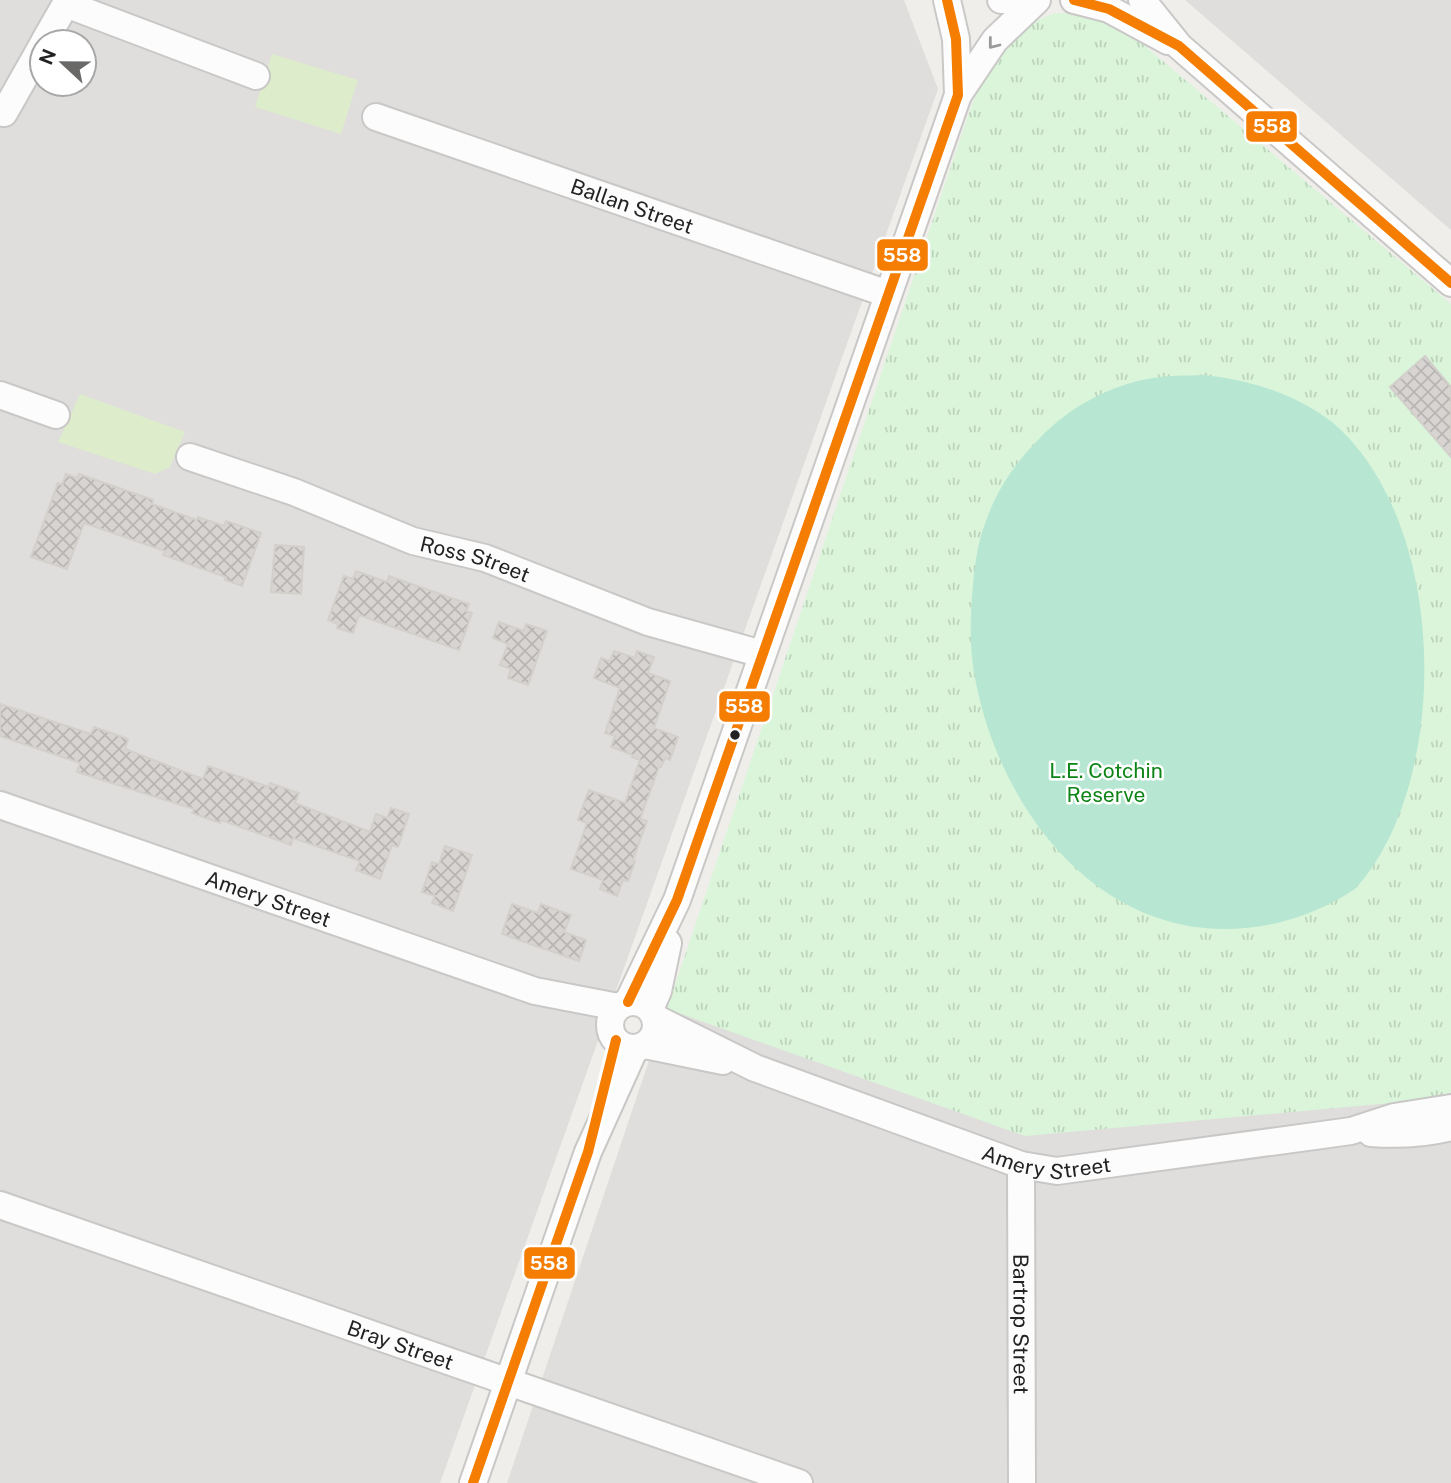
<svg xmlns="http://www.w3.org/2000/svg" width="1451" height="1483" viewBox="0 0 1451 1483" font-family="'Public Sans',sans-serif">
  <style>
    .residential { fill: #dfdedc; fill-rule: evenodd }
    .park { fill: url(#park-tufts) }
    .garden { fill: #ddeccb }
    .pitch { fill: #b7e6d2 }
    .building { fill: url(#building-cross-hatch); stroke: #d3d0cc; stroke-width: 2 }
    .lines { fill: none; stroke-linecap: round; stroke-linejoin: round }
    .minor-casing { stroke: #c9c8c7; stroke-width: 30 }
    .minor { stroke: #fdfcfc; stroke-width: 26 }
    .bus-1-casing { stroke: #fff; stroke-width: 16 }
    .bus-1 { stroke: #f47d02; stroke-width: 10 }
    .oneway { stroke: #9a9a9a }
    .bus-dot { fill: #222; stroke: #fff; stroke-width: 2.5 }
    .labels { text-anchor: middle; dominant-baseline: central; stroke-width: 5; stroke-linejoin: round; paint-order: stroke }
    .street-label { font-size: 21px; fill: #222; stroke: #fff }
    .park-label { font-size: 21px; fill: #0c8416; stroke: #fff }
    .line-badge { stroke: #fff; stroke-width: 2.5 }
    .badge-label { font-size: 19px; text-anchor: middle; font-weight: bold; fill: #fff }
  </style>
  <defs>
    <pattern id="park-tufts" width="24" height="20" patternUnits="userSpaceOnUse" patternTransform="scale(1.75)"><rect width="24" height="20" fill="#daf5da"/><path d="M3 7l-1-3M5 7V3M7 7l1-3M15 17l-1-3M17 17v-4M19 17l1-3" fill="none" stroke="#bbd2bb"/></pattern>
    <pattern id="building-cross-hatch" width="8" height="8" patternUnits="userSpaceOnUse" patternTransform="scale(1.75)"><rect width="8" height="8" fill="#d7d4d2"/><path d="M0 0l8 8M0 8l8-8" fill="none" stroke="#b8b6b4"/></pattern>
  </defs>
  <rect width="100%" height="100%" fill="#f0eeeb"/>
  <g class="residential">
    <path d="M0,0H904L938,89L440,1483H0ZM42,42H84V84H42Z"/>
    <path d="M1185,0H1451V230Z"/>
    <path d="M671,995L1446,1098L1451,1092V1483H507Z"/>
  </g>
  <path class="park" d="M1057,13L1091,15L1126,30L1451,304V1092L1446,1098L1025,1136L667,1009L971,107C990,62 1006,27 1057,13Z"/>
  <g class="garden">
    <path d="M272,54L358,80L341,134L255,107Z"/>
    <path d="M80,394L185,432L170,467L155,474L58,442Z"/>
  </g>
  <path class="pitch" d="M1203,375C1250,380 1294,393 1332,422C1451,523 1451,785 1355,889C1316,915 1271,929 1224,929C1090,928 1000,804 976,683C969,651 970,618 973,585C975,563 978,541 986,521C997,489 1016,462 1039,439C1069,407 1110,385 1153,378C1170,375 1186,376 1203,375Z"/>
  <g class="building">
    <path d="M1425,356L1451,387V457L1390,387Z"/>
    <path d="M66,474L77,478L79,474L153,500L152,504L197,520L198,517L224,526L226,521L261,533L242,586L225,580L226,577L163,555L165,551L84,523L67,569L31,557L58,483L62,485Z"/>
    <path d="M275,545L304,547L301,594L271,592Z"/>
    <path d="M356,571L387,582L389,576L469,604L466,611L472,613L459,650L359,615L353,633L337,628L338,624L328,620L344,576L353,579Z"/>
    <path d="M499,622L524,631L526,624L547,631L528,685L508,678L511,669L500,665L508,644L493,638Z"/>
    <path d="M614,651L635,658L637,651L654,657L648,673L670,681L654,728L678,737L670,760L665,758L661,767H659L640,819L647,821L633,860L635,861L628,881L623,880L617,896L600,889L603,880L571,869L587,823L578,820L589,790L625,803L640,760L632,757L633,755L611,747L615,736L605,733L620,688L594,678L601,658L610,661Z"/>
    <path d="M0,704L91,734L94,727L128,739L125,749L203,779L208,766L269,787L270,783L299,793L295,803L370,832L376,814L387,818L391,808L409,814L398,847L392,845L380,879L356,870L360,861L293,838L291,845L221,820L220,823L192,813L194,809L77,772L80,763L0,736Z"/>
    <path d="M445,846L472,855L453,911L432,903L435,896L422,892L432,862L439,864Z"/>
    <path d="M512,904L538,913L541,904L571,915L564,932L586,940L579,961L502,934Z"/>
  </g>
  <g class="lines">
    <g class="minor-casing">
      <g id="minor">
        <path d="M947,0L956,39L958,95"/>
        <path d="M1001,0H1033"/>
        <path d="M1074,0L1109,9L1168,41"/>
        <path d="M1142,0L1179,46L1451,283"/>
        <path d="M66,4L256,76"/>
        <path d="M44,42L68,0"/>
        <path d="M4,113L42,46"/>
        <path id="s1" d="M376,117L888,294"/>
        <path d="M0,395L56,415"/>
        <path id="s2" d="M190,457L294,492L413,541L485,558L648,622L762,654"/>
        <path id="s3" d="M0,805L535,991L618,1007"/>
        <circle cx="633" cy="1025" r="23"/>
        <path d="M628,1002L677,900L958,95L995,40L1037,0"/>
        <path d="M650,1009L658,991L668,943"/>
        <path id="s4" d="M655,1018L755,1068L1021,1165L1057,1171L1351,1131L1394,1117L1451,1108"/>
        <path d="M645,1045L723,1061"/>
        <path d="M1371,1133C1398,1135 1424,1134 1451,1127"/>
        <path id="s5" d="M1021,1165L1022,1483"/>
        <path id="s6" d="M0,1205L799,1483"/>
        <path d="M473,1483L588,1152L635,1048"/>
      </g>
    </g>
    <use href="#minor" class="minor"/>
    <g class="bus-1-casing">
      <g id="bus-1">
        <path d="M1074,0L1109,9L1179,46L1451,283"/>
        <path d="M628,1002L677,900L958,95L956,39L947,0"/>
        <path d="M473,1483L588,1152L616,1040"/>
      </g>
    </g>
    <use href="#bus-1" class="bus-1"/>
  </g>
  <defs><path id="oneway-chevron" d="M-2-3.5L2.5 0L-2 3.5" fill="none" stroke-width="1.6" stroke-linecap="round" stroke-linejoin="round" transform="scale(1.75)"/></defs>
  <use class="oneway" href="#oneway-chevron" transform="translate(993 44) rotate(128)"/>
  <circle class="bus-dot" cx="735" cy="735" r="6"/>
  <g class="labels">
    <g class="street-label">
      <text stroke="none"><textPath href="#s1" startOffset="271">Ballan Street</textPath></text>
      <text stroke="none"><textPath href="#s2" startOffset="303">Ross Street</textPath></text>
      <text stroke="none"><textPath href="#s3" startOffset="284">Amery Street</textPath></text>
      <text stroke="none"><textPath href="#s4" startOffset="420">Amery Street</textPath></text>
      <text stroke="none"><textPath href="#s5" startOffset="159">Bartrop Street</textPath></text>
      <text stroke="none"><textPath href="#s6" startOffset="424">Bray Street</textPath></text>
    </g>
    <g class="park-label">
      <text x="1106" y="770">L.E. Cotchin<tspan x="1106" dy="24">Reserve</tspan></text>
    </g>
  </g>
  <g class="line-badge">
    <rect x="1245" y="110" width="53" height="33" rx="7" fill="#f47d02"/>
    <rect x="876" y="238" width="53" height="34" rx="7" fill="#f47d02"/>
    <rect x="718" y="690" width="53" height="33" rx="7" fill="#f47d02"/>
    <rect x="523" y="1246" width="53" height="34" rx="7" fill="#f47d02"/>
  </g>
  <g class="badge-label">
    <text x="1272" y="133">558</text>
    <text x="902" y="262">558</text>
    <text x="744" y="713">558</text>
    <text x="549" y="1270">558</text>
  </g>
  <g transform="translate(63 63) rotate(292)"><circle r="33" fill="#ffffff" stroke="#a7a7a7" stroke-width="2"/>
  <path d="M0-5L12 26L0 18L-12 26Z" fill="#6a6968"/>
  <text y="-10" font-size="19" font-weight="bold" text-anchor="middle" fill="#222222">N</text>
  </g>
</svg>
